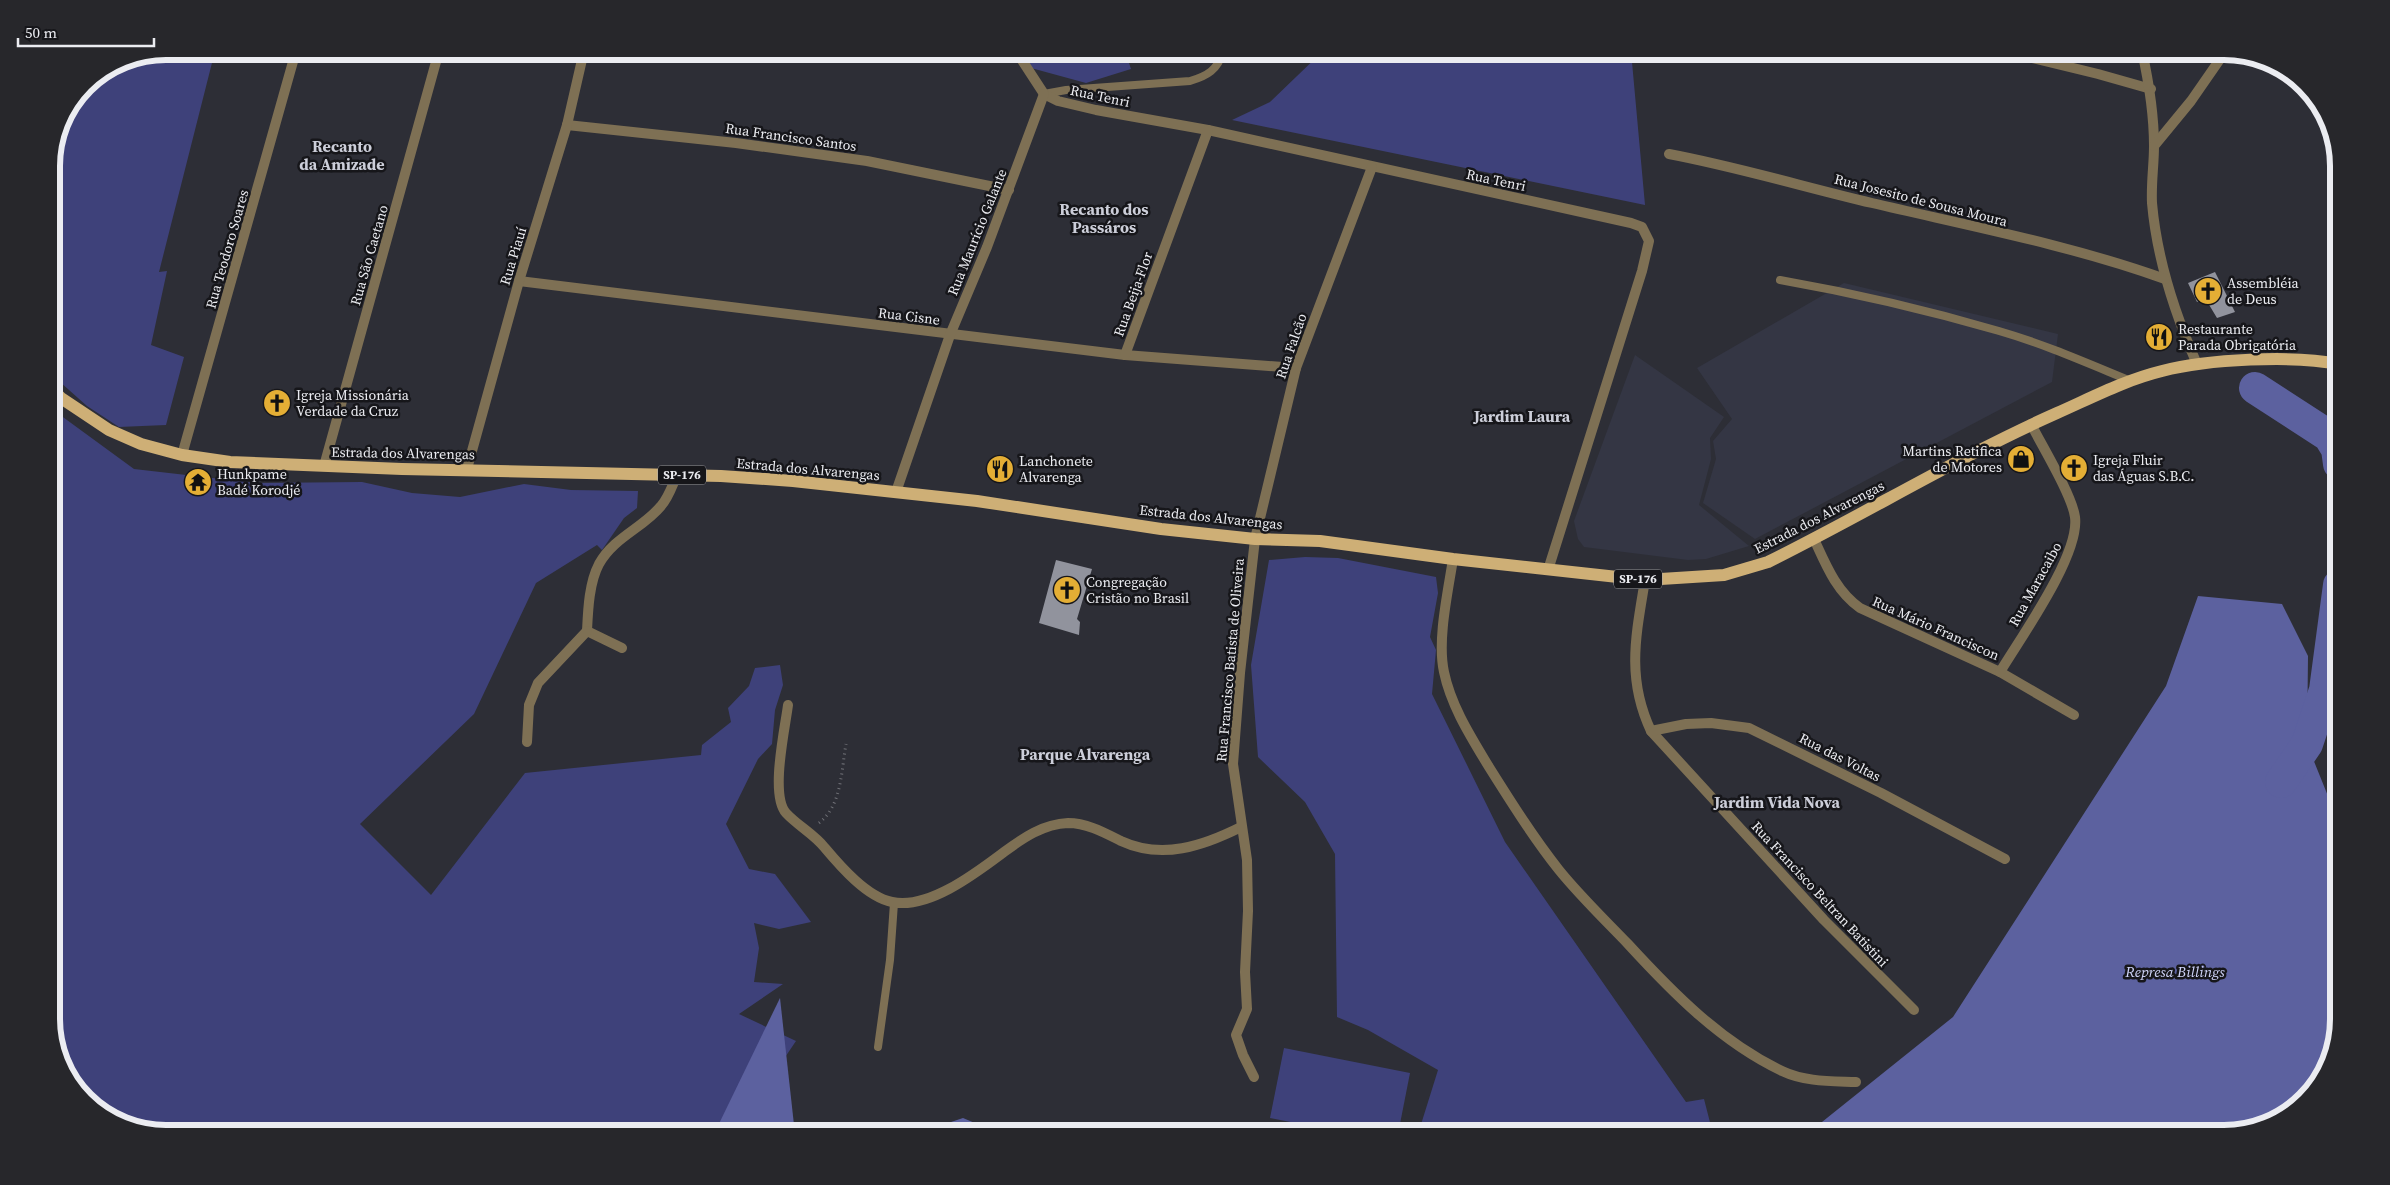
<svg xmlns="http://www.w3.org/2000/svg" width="2390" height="1185" viewBox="0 0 2390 1185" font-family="'Source Serif 4',serif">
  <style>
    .built { fill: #343644 }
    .green { fill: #3e417a }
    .water { fill: #5c619f }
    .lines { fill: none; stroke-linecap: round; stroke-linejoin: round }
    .river { stroke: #5c619f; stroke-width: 32 }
    .building { fill: #91939d }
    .path { stroke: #717278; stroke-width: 3; stroke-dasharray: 1 4; stroke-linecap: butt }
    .service { stroke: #7e7054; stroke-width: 8 }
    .minor { stroke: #7e7054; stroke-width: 10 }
    .primary { stroke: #ceaf76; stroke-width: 12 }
    .labels { text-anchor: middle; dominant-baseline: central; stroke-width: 5; stroke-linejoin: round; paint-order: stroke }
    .shield { fill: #16161a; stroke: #abacb0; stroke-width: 1 }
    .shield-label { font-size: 12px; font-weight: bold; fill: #ebecf1 }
    .street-label { font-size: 14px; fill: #ebecf1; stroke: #16161a }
    .poi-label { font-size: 14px; fill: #ebecf1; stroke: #16161a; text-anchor: start }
    .water-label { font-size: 15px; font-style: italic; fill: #d0d5fa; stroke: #16161a }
    .quarter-label { font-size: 16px; font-weight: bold; fill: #ccced9; stroke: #16161a }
    .rim { fill: none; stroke: #ebecf1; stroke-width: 6 }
  </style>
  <rect width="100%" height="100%" fill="#2d2e36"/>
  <g class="built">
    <path d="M1844,283L2058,334L2052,382L1755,539L1703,503L1716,459L1713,441L1732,419L1697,368Z"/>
    <path d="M1635,355L1724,417L1710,438L1711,459L1699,505L1749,546L1706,559L1688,560L1584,547L1578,539L1574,521Z"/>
  </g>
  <g class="green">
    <path d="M167,51H215L159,272L167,271L151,345L184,357L166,425L119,427L87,406L51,374V159L64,116L85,85L123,60Z"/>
    <path d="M1021,51H1125L1131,69L1086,83L1031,68Z"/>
    <path d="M1323,51H1631L1645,205L1232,120L1270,102Z"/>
    <path d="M51,405L56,412L134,469L257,483L362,482L412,493L460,497L524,484L571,490L638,491L637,508L624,518L602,550L597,545L536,583L474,714L360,824L431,895L525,773L701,755L702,745L731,722L728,708L749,686L755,668L780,665L783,685L775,710L772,744L758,759L726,824L749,869L775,874L811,922L779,929L754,923L759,948L754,982L783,984L739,1014L796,1041L767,1084L744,1134H167L116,1122L71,1083L52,1026Z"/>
    <path d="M1305,557L1338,558L1436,577L1438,593L1430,637L1436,650L1432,694L1505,842L1686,1102L1704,1099L1713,1134H1418L1438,1070L1368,1030L1337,1017L1335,854L1305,802L1258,757L1251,665L1269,560Z"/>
    <path d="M1284,1048L1410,1073L1398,1134H1352L1270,1118Z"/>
  </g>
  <g class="water">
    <path d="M2198,596L2282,604L2308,656L2307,744L2330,801H2339V1018L2327,1069L2287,1114L2224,1134H1807L1953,1017L2166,686Z"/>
    <path d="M780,998L795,1134H714Z"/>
    <path d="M963,1118L982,1126L985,1134H938L945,1124Z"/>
  </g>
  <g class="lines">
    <g class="river">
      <path d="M2255,388L2329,436L2337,449L2339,464"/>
      <path d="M2281,782L2307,744L2325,690L2339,585"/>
    </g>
  </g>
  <g class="building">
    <path d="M2215,272L2235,312L2217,318L2205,298L2197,302L2188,283Z"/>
    <path d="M1056,560L1092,569L1077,619L1080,622L1079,635L1039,623Z"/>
  </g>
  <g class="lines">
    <path class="path" d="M819,823C842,805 841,772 846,744"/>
    <g class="service">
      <path d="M1044,94L1066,90L1190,81C1207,76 1218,70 1223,51"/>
      <path d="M1780,280C1854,293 1927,310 1999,331C2044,344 2087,363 2131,381"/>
      <path d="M878,1047L890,960L894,903"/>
    </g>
    <g class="minor">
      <path d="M1016,51L1044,94L1058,101L1096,110L1208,130L1631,223L1642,227L1649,241L1642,271L1548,570"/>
      <path d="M2004,51L2098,74L2151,89"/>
      <path d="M2142,51C2149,83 2154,113 2154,146C2154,165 2151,183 2152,203C2157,260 2174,312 2197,364"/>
      <path d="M567,125L736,143L867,161L1009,190"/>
      <path d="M2154,146L2191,101L2225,52"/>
      <path d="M1669,154C1738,167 1804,187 1872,203C1970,226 2070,245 2165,279"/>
      <path d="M519,281L1125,355L1296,368"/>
      <path d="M1125,355L1208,130"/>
      <path d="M182,455L296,51"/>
      <path d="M324,466L439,51"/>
      <path d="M467,469L519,281L567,125L584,51"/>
      <path d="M896,492L950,335L987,247L1044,94"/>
      <path d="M1814,539C1826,565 1836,591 1860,608L2000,672L2074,715"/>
      <path d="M1453,559C1448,592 1437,640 1444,672C1451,706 1471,737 1489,767C1511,802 1533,837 1559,870C1580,896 1605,920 1628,944C1673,993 1721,1042 1782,1071C1805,1082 1831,1081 1856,1082"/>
      <path d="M1645,580C1636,635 1626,678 1651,731L1824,920L1914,1010"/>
      <path d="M622,648L587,631C588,610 589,583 599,564C614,537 643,528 661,506C669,497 672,486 677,475"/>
      <path d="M2000,672C2021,637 2080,555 2075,517C2072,495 2042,446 2031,424"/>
      <path d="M788,705C785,729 770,795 786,813C798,826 814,834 825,848C841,867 867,897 892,902C928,910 976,873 1004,852C1023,838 1043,824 1068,823C1087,823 1105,833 1121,841C1162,860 1203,846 1241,827"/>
      <path d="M1651,731L1686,724L1711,723L1749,728L1881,793L2005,859"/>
      <path d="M527,742L529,705L538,683L587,631"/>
      <path d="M1254,1077L1243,1055L1236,1035L1247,1009L1245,972L1248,911L1247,860L1233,764L1240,673L1255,539L1296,368L1372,167"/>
    </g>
    <path class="primary" d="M51,388L61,398L109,430L141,444L182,455L230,462L402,469L721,476L793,481L977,501L1161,529L1255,539L1320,541L1453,559L1645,580L1724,575L1768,562C1865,514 1958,457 2057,413C2091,398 2125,380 2162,371C2208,359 2292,355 2339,364"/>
  </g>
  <defs>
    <g id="church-disc" transform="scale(1.4375)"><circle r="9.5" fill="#e4ae35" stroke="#16161a"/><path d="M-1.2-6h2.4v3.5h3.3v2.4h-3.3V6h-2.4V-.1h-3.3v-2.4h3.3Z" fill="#111"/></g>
    <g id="restaurant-disc" transform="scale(1.4375)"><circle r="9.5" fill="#e4ae35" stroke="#16161a"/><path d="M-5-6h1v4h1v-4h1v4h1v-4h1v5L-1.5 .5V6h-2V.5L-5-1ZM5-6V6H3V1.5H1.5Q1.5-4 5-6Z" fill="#111"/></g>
    <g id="shop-disc" transform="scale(1.4375)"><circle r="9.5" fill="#e4ae35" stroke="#16161a"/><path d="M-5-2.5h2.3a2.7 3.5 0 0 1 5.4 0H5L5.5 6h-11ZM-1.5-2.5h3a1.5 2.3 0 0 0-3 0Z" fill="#111"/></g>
    <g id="temple-disc" transform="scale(1.4375)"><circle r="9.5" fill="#e4ae35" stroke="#16161a"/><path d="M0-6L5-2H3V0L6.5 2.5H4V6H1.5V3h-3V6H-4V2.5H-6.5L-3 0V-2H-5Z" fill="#111"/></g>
  </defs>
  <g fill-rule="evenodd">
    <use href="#church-disc" x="2208" y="291"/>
    <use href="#restaurant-disc" x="2159" y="337"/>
    <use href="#church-disc" x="277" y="403"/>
    <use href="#shop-disc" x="2021" y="459"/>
    <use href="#church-disc" x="2074" y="468"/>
    <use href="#restaurant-disc" x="1000" y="469"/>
    <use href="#temple-disc" x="198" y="482"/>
    <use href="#church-disc" x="1067" y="590"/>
  </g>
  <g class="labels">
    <g class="shield">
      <rect x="658" y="465.5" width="48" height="19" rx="4"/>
      <rect x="1614" y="569.5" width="48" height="19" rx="4"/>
    </g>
    <g class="shield-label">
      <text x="682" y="475">SP-176</text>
      <text x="1638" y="579">SP-176</text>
    </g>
    <g class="street-label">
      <text transform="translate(1100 96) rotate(12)">Rua Tenri</text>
      <text transform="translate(791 137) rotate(8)">Rua Francisco Santos</text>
      <text transform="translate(1496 180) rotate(12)">Rua Tenri</text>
      <text transform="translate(1921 200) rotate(14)">Rua Josesito de Sousa Moura</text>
      <text transform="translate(977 232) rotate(-68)">Rua Maurício Galante</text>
      <text transform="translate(227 249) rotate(-74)">Rua Teodoro Soares</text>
      <text transform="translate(369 255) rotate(-74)">Rua São Caetano</text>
      <text transform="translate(513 256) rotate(-73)">Rua Piauí</text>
      <text transform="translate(1133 294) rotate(-70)">Rua Beija-Flor</text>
      <text transform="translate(909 316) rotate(7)">Rua Cisne</text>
      <text transform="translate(1291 346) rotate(-71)">Rua Falcão</text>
      <text transform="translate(403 453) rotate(1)">Estrada dos Alvarengas</text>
      <text transform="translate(808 469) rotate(5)">Estrada dos Alvarengas</text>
      <text transform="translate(1211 517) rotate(6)">Estrada dos Alvarengas</text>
      <text transform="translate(1819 517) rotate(-27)">Estrada dos Alvarengas</text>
      <text transform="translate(2035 584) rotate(-61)">Rua Maracaibo</text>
      <text transform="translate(1936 628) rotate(24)">Rua Mário Franciscon</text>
      <text transform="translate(1230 660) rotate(-85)">Rua Francisco Batista de Oliveira</text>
      <text transform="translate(1840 757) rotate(27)">Rua das Voltas</text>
      <text transform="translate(1820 894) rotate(47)">Rua Francisco Beltran Batistini</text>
    </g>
    <g class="poi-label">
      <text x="2227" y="283">Assembléia<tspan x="2227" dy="16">de Deus</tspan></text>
      <text x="2178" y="329">Restaurante<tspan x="2178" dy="16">Parada Obrigatória</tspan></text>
      <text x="296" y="395">Igreja Missionária<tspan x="296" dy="16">Verdade da Cruz</tspan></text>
      <text x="2002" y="451" text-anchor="end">Martins Retifica<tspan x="2002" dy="16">de Motores</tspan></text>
      <text x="2093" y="460">Igreja Fluir<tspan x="2093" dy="16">das Águas S.B.C.</tspan></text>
      <text x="1019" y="461">Lanchonete<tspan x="1019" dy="16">Alvarenga</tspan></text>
      <text x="217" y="474">Hunkpame<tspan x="217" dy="16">Badé Korodjé</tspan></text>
      <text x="1086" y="582">Congregação<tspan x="1086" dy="16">Cristão no Brasil</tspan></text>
    </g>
    <g class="water-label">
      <text x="2175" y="971">Represa Billings</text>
    </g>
    <g class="quarter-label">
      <text x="342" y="146">Recanto<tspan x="342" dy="18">da Amizade</tspan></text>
      <text x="1104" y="209">Recanto dos<tspan x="1104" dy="18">Passáros</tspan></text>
      <text x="1522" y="416">Jardim Laura</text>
      <text x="1085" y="754">Parque Alvarenga</text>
      <text x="1777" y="802">Jardim Vida Nova</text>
    </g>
  </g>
  <path d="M0 0H2390V1185H0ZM166 60H2224A106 106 0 0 1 2330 166V1019A106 106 0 0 1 2224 1125H166A106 106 0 0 1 60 1019V166A106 106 0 0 1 166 60Z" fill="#27272b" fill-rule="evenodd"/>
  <path class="rim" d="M166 60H2224A106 106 0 0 1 2330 166V1019A106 106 0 0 1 2224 1125H166A106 106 0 0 1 60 1019V166A106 106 0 0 1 166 60Z"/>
  <path d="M18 38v8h136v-8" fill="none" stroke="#ebecf1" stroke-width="2.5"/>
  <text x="25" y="38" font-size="15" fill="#ebecf1" stroke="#16161a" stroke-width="4" paint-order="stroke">50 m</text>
</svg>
